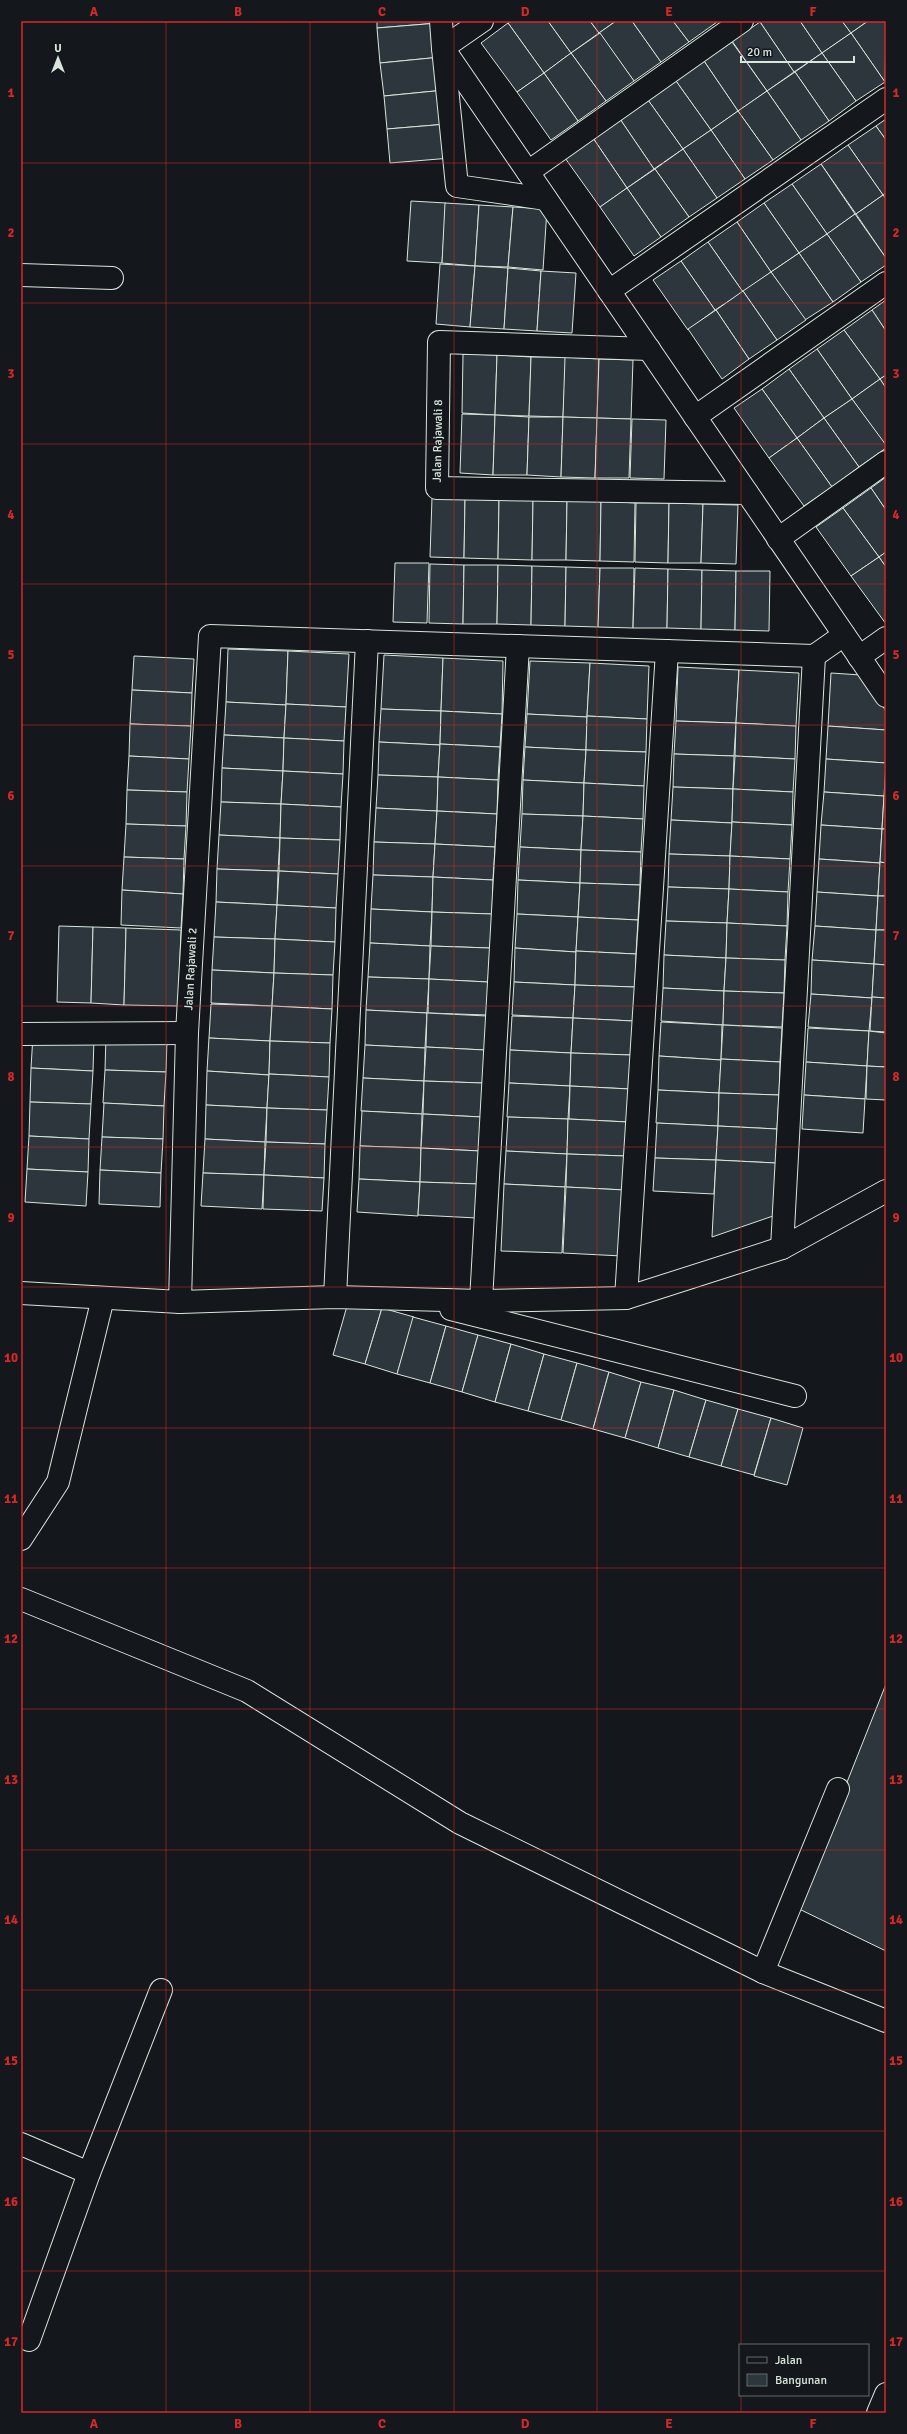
<svg xmlns="http://www.w3.org/2000/svg" width="907" height="2434" viewBox="0 0 907 2434" font-family="Signika,sans-serif">
  <style>
    .building { fill: #2c363c; stroke: #d8e6dc }
    .lines { fill: none; stroke-linecap: round; stroke-linejoin: round }
    .minor-casing { stroke: #d8e6dc; stroke-width: 24 }
    .minor { stroke: #14181c; stroke-width: 22 }
    .grid { fill: none; stroke: #d62828; stroke-width: 1; stroke-opacity: 0.55 }
    .labels { text-anchor: middle; dominant-baseline: central; stroke-width: 3; stroke-linejoin: round; paint-order: stroke }
    .street-label { font-size: 12px; fill: #d8e6dc; stroke: #14181c }
    .neatline { fill: none; stroke: #d62828; stroke-width: 1.5 }
    .grid-label { font-size: 13px; text-anchor: middle; font-weight: bold; fill: #d62828 }
  </style>
  <rect width="100%" height="100%" fill="#14181c"/>
  <g class="building">
    <path d="M377,21H438V23L377,28Z"/>
    <path d="M512,21H548L571,53L544,73L508,23Z"/>
    <path d="M548,21H590L599,33L571,53Z"/>
    <path d="M590,21H616L599,33Z"/>
    <path d="M616,21H632L661,62L634,81L599,33Z"/>
    <path d="M632,21H673L689,42L661,62Z"/>
    <path d="M673,21H716L717,22L689,42Z"/>
    <path d="M762,21H800L822,53L794,72L760,22Z"/>
    <path d="M800,21H842L851,33L822,53Z"/>
    <path d="M842,21H868L851,33Z"/>
    <path d="M868,21H884L886,24L885,82L851,33Z"/>
    <path d="M760,22L794,72L767,91L732,41Z"/>
    <path d="M438,23L441,57L380,63L377,28Z"/>
    <path d="M508,23L544,73L517,92L481,43Z"/>
    <path d="M600,33L634,81L606,101L571,53Z"/>
    <path d="M851,33L885,82L856,101L822,53Z"/>
    <path d="M732,42L767,91L738,111L704,61Z"/>
    <path d="M571,53L606,101L578,121L544,73Z"/>
    <path d="M822,53L856,101L829,121L795,72Z"/>
    <path d="M441,57L445,90L384,96L380,63Z"/>
    <path d="M704,61L738,111L711,130L676,81Z"/>
    <path d="M795,72L829,121L801,140L767,91Z"/>
    <path d="M544,73L578,121L551,140L517,92Z"/>
    <path d="M676,81L711,130L683,149L648,100Z"/>
    <path d="M445,90L447,124L387,129L384,96Z"/>
    <path d="M767,91L801,140L773,160L738,111Z"/>
    <path d="M648,100L683,149L654,169L620,119Z"/>
    <path d="M738,111L773,160L745,179L711,130Z"/>
    <path d="M620,119L654,169L627,188L593,138Z"/>
    <path d="M886,119V140L876,126Z"/>
    <path d="M447,124L451,158L390,163L387,129Z"/>
    <path d="M876,126L886,140V193L883,195L848,145Z"/>
    <path d="M711,130L745,179L717,198L683,149Z"/>
    <path d="M593,138L627,188L600,207L565,158Z"/>
    <path d="M848,145L883,195L856,214L821,164Z"/>
    <path d="M683,149L717,198L689,217L655,169Z"/>
    <path d="M821,164L855,214L827,234L792,184Z"/>
    <path d="M655,169L689,217L661,237L627,188Z"/>
    <path d="M792,184L827,234L799,253L764,203Z"/>
    <path d="M627,188L661,237L634,256L600,207Z"/>
    <path d="M883,195L886,199V258L856,214Z"/>
    <path d="M411,201L446,203L442,263L407,261Z"/>
    <path d="M445,203L479,205L475,266L442,263Z"/>
    <path d="M764,203L799,253L771,272L737,222Z"/>
    <path d="M479,205L513,207L508,267L475,266Z"/>
    <path d="M513,207L547,209L543,270L508,267Z"/>
    <path d="M855,214L886,258V265L861,282L827,234Z"/>
    <path d="M737,222L771,272L743,292L708,242Z"/>
    <path d="M827,234L861,282L833,302L799,253Z"/>
    <path d="M708,242L743,292L715,310L681,261Z"/>
    <path d="M799,253L833,302L805,320L771,272Z"/>
    <path d="M681,261L715,310L688,330L653,280Z"/>
    <path d="M440,264L475,266L470,327L436,324Z"/>
    <path d="M475,266L508,268L504,329L470,327Z"/>
    <path d="M508,268L541,271L537,331L504,329Z"/>
    <path d="M541,271L576,273L572,333L537,331Z"/>
    <path d="M771,272L806,320L777,340L743,291Z"/>
    <path d="M743,291L777,340L749,359L716,310Z"/>
    <path d="M886,300V331L872,310Z"/>
    <path d="M716,310L749,359L722,379L688,329Z"/>
    <path d="M872,310L886,331V375L880,379L844,330Z"/>
    <path d="M844,330L880,379L852,399L817,349Z"/>
    <path d="M817,349L852,399L824,418L789,369Z"/>
    <path d="M463,354L497,355L495,415L462,413Z"/>
    <path d="M497,355L531,357L529,416L495,415Z"/>
    <path d="M531,357H566L563,417L529,416Z"/>
    <path d="M565,357L599,359L597,418L563,417Z"/>
    <path d="M599,359L633,360L631,419L597,418Z"/>
    <path d="M789,369L824,418L797,438L762,389Z"/>
    <path d="M886,375V388L880,379Z"/>
    <path d="M880,379L886,388V446L852,399Z"/>
    <path d="M762,389L797,438L769,458L734,408Z"/>
    <path d="M852,399L886,445V448L859,467L824,418Z"/>
    <path d="M462,414L495,415L493,475L460,473Z"/>
    <path d="M495,415L529,417L527,475H493Z"/>
    <path d="M529,417H563L561,477L527,475Z"/>
    <path d="M563,417L597,418L595,478L561,477Z"/>
    <path d="M597,418L631,419L629,478H595Z"/>
    <path d="M824,418L859,467L832,487L797,438Z"/>
    <path d="M632,419L666,420L664,479L630,478Z"/>
    <path d="M797,438L832,487L804,506L769,458Z"/>
    <path d="M886,477V510L871,488Z"/>
    <path d="M871,488L886,510V552L879,557L843,508Z"/>
    <path d="M432,498L465,499L464,558L430,557Z"/>
    <path d="M465,499L499,500L498,559L464,558Z"/>
    <path d="M499,500H533L532,560L498,559Z"/>
    <path d="M533,500L567,501L566,560H532Z"/>
    <path d="M567,501H601L600,561L566,560Z"/>
    <path d="M601,501L635,503L634,562L600,561Z"/>
    <path d="M636,503H669L668,563L635,562Z"/>
    <path d="M669,503L703,504L701,563H668Z"/>
    <path d="M703,504L738,505L736,564L701,563Z"/>
    <path d="M843,508L879,557L851,576L816,527Z"/>
    <path d="M886,552V567L879,557Z"/>
    <path d="M879,557L886,567V624L851,576Z"/>
    <path d="M395,563H429L427,623L393,622Z"/>
    <path d="M430,564L464,565L463,624L429,623Z"/>
    <path d="M464,565H498L497,624H463Z"/>
    <path d="M498,565L532,566L531,625L497,624Z"/>
    <path d="M532,566L566,567L565,626L531,625Z"/>
    <path d="M566,567L600,568L598,627L565,626Z"/>
    <path d="M600,568H634L633,628L598,627Z"/>
    <path d="M635,568L668,569L667,628H633Z"/>
    <path d="M668,569L702,570L701,629L667,628Z"/>
    <path d="M702,570L736,571L735,630L701,629Z"/>
    <path d="M736,571H770L769,631L735,630Z"/>
    <path d="M228,649L288,651L286,705L226,702Z"/>
    <path d="M288,651L349,654L346,707L286,704Z"/>
    <path d="M384,655L443,658L441,711L381,709Z"/>
    <path d="M134,656L194,659L192,693L132,690Z"/>
    <path d="M443,658L503,661L502,714L441,711Z"/>
    <path d="M530,661L590,663L587,717L527,714Z"/>
    <path d="M590,663L649,666L647,719L587,716Z"/>
    <path d="M678,667L739,670L736,723L676,721Z"/>
    <path d="M739,670L799,673L796,726L736,723Z"/>
    <path d="M831,673L861,675L886,711V730L828,726Z"/>
    <path d="M132,690L192,693L191,726L130,724Z"/>
    <path d="M226,702L286,705L284,738L224,735Z"/>
    <path d="M286,704L346,707L344,741L284,738Z"/>
    <path d="M381,709L441,711L440,745L379,742Z"/>
    <path d="M441,711L502,714L500,747L440,744Z"/>
    <path d="M527,714L587,717L586,750L525,747Z"/>
    <path d="M587,716L647,719L646,752L586,750Z"/>
    <path d="M676,721L736,723L734,756L674,754Z"/>
    <path d="M736,723L796,726L795,759L735,756Z"/>
    <path d="M130,724L191,726L189,759L129,756Z"/>
    <path d="M828,726L886,730V763L826,759Z"/>
    <path d="M224,735L284,738L283,771L222,768Z"/>
    <path d="M284,738L344,741L343,774L283,771Z"/>
    <path d="M379,742L440,745L438,777L378,775Z"/>
    <path d="M440,744L500,747L498,780L438,777Z"/>
    <path d="M525,747L586,750L584,783L523,780Z"/>
    <path d="M586,750L646,752L644,786L584,783Z"/>
    <path d="M674,754L734,756L733,789L673,787Z"/>
    <path d="M129,756L189,759L187,792L127,790Z"/>
    <path d="M735,756L795,759L793,792L733,789Z"/>
    <path d="M826,759L886,763L884,796L824,792Z"/>
    <path d="M222,768L283,771L281,804L221,802Z"/>
    <path d="M283,771L343,774L341,807L281,804Z"/>
    <path d="M378,775L438,777L437,811L376,808Z"/>
    <path d="M438,777L498,780L497,814L437,811Z"/>
    <path d="M523,780L584,783L583,816L522,814Z"/>
    <path d="M584,783L644,786L643,819L583,816Z"/>
    <path d="M673,787L733,789L732,823L671,820Z"/>
    <path d="M733,789L793,792L792,825L732,822Z"/>
    <path d="M127,790L187,792L186,826L126,824Z"/>
    <path d="M824,792L884,796L882,829L821,825Z"/>
    <path d="M884,796H886V829H882Z"/>
    <path d="M221,802L281,804L280,838L219,835Z"/>
    <path d="M281,804L341,807L340,840L280,838Z"/>
    <path d="M376,808L437,811L435,844L374,842Z"/>
    <path d="M437,811L497,814L495,847L435,844Z"/>
    <path d="M522,814L583,816L581,850L520,847Z"/>
    <path d="M583,816L643,819L641,852L581,850Z"/>
    <path d="M671,820L732,823L730,856L669,854Z"/>
    <path d="M732,822L792,825L790,859L730,856Z"/>
    <path d="M126,824L186,826L184,859L124,857Z"/>
    <path d="M821,825L882,829L880,863L819,859Z"/>
    <path d="M882,829H886V863L880,862Z"/>
    <path d="M219,835L280,838L278,871L217,869Z"/>
    <path d="M280,838L340,840L338,874L279,871Z"/>
    <path d="M374,842L435,844L433,877L373,875Z"/>
    <path d="M435,844L495,847L493,880L433,877Z"/>
    <path d="M520,847L581,850L580,883L518,880Z"/>
    <path d="M581,850L641,852L640,885L580,883Z"/>
    <path d="M669,854L730,856L729,889L668,887Z"/>
    <path d="M730,856L790,859L788,892L729,889Z"/>
    <path d="M124,857L184,859L183,894L122,890Z"/>
    <path d="M819,859L880,863L878,896L817,892Z"/>
    <path d="M880,862L886,863V896H878Z"/>
    <path d="M217,869L278,871L277,905L216,902Z"/>
    <path d="M279,871L338,874L336,908L277,905Z"/>
    <path d="M373,875L433,877L432,912L371,909Z"/>
    <path d="M433,877L493,880L492,914L432,912Z"/>
    <path d="M518,880L580,883L578,917L517,914Z"/>
    <path d="M580,883L640,885L638,920L578,917Z"/>
    <path d="M668,887L729,889L727,923L666,921Z"/>
    <path d="M729,889L788,892L787,926L727,923Z"/>
    <path d="M122,890L183,894L181,928L121,925Z"/>
    <path d="M817,892L878,896L876,930L815,926Z"/>
    <path d="M878,896H886V930H876Z"/>
    <path d="M216,902L277,905L275,939L214,937Z"/>
    <path d="M277,905L336,908L335,942L275,939Z"/>
    <path d="M371,909L432,912L430,946L370,943Z"/>
    <path d="M432,912L492,914L490,948L431,946Z"/>
    <path d="M517,914L578,917L576,952L515,948Z"/>
    <path d="M578,917L638,920L636,954L576,951Z"/>
    <path d="M666,921L727,923L726,958L664,955Z"/>
    <path d="M727,923L787,926L785,960L726,958Z"/>
    <path d="M59,926L93,927L91,1003L57,1002Z"/>
    <path d="M815,926L876,930L874,964L812,960Z"/>
    <path d="M93,927L126,928L124,1005L91,1003Z"/>
    <path d="M126,928L181,930L178,1006L124,1005Z"/>
    <path d="M876,930H886V965L874,964Z"/>
    <path d="M214,937L275,939L274,973L212,970Z"/>
    <path d="M275,939L335,942L333,975L274,973Z"/>
    <path d="M370,943L430,946L429,979L368,977Z"/>
    <path d="M431,946L490,948L488,982L429,979Z"/>
    <path d="M515,948L576,952L575,985L514,982Z"/>
    <path d="M576,951L636,954L635,987L575,985Z"/>
    <path d="M664,955L726,958L724,991L663,988Z"/>
    <path d="M726,958L785,960L784,993L724,991Z"/>
    <path d="M812,960L874,964L872,998L811,994Z"/>
    <path d="M874,964L886,965V998L872,997Z"/>
    <path d="M212,970L274,973L272,1006L211,1003Z"/>
    <path d="M274,973L333,975L332,1009L272,1006Z"/>
    <path d="M368,977L429,979L427,1013L366,1010Z"/>
    <path d="M429,979L488,982L487,1015L428,1013Z"/>
    <path d="M514,982L575,985L573,1018L512,1015Z"/>
    <path d="M575,985L635,987L633,1021L573,1018Z"/>
    <path d="M663,988L724,991L723,1025L661,1021Z"/>
    <path d="M724,991L784,993L782,1027L723,1025Z"/>
    <path d="M811,994L872,998L869,1031L808,1027Z"/>
    <path d="M872,997L886,998V1032L870,1031Z"/>
    <path d="M211,1004L272,1006L270,1041L209,1038Z"/>
    <path d="M272,1006L332,1009L330,1043L270,1041Z"/>
    <path d="M366,1010L427,1013L425,1048L365,1045Z"/>
    <path d="M427,1013L487,1016L485,1050L426,1047Z"/>
    <path d="M512,1016L573,1018L571,1053L510,1050Z"/>
    <path d="M573,1018L633,1021L631,1055L571,1053Z"/>
    <path d="M661,1022L722,1025L721,1060L659,1056Z"/>
    <path d="M723,1025L782,1028L780,1062L721,1059Z"/>
    <path d="M808,1028L869,1031L867,1066L806,1062Z"/>
    <path d="M869,1031L886,1033V1067L867,1066Z"/>
    <path d="M33,1035L94,1038L93,1071L31,1068Z"/>
    <path d="M106,1036L167,1039L166,1072L105,1070Z"/>
    <path d="M209,1038L270,1041L269,1075L207,1071Z"/>
    <path d="M270,1041L330,1043L329,1077L269,1074Z"/>
    <path d="M365,1045L425,1048L424,1081L363,1078Z"/>
    <path d="M426,1047L485,1050L483,1083L424,1081Z"/>
    <path d="M510,1050L571,1053L570,1086L509,1083Z"/>
    <path d="M571,1053L631,1055L630,1089L570,1086Z"/>
    <path d="M659,1056L721,1060L719,1093L658,1090Z"/>
    <path d="M721,1059L780,1062L779,1095L719,1093Z"/>
    <path d="M806,1062L867,1066L865,1099L804,1095Z"/>
    <path d="M867,1066L886,1067V1100L866,1099Z"/>
    <path d="M31,1068L93,1071L91,1104L30,1102Z"/>
    <path d="M105,1070L166,1072L164,1106L103,1103Z"/>
    <path d="M207,1071L269,1075L267,1108L206,1105Z"/>
    <path d="M269,1074L329,1077L327,1110L267,1108Z"/>
    <path d="M363,1078L424,1081L422,1114L361,1111Z"/>
    <path d="M424,1081L483,1083L482,1117L423,1114Z"/>
    <path d="M509,1083L570,1086L568,1119L507,1117Z"/>
    <path d="M570,1086L630,1089L628,1122L569,1119Z"/>
    <path d="M658,1090L719,1093L718,1126L656,1123Z"/>
    <path d="M719,1093L779,1095L777,1129L718,1126Z"/>
    <path d="M804,1095L865,1099L863,1133L802,1129Z"/>
    <path d="M30,1102L91,1104L89,1139L29,1136Z"/>
    <path d="M104,1103L164,1106L163,1139L102,1137Z"/>
    <path d="M206,1105L267,1108L265,1142L205,1139Z"/>
    <path d="M267,1108L327,1110L325,1144L266,1142Z"/>
    <path d="M362,1111L422,1114L421,1148L360,1146Z"/>
    <path d="M423,1114L482,1117L480,1151L421,1148Z"/>
    <path d="M508,1117L568,1119L567,1154L506,1151Z"/>
    <path d="M568,1119L628,1122L626,1156L567,1154Z"/>
    <path d="M657,1123L718,1126L716,1160L655,1158Z"/>
    <path d="M718,1126L777,1129L776,1163L716,1160Z"/>
    <path d="M29,1136L89,1139L88,1172L27,1169Z"/>
    <path d="M102,1137L163,1139L161,1173L100,1170Z"/>
    <path d="M205,1139L265,1142L264,1175L203,1173Z"/>
    <path d="M266,1142L325,1144L324,1178L264,1175Z"/>
    <path d="M360,1146L421,1148L420,1182L359,1179Z"/>
    <path d="M421,1148L480,1151L479,1184L420,1182Z"/>
    <path d="M506,1151L567,1154L565,1187L504,1184Z"/>
    <path d="M567,1154L626,1156L625,1190L566,1187Z"/>
    <path d="M655,1158L716,1160L714,1194L653,1191Z"/>
    <path d="M716,1160L776,1163L773,1216L712,1237Z"/>
    <path d="M27,1169L88,1172L86,1206L25,1202Z"/>
    <path d="M100,1170L161,1173L160,1207L99,1204Z"/>
    <path d="M203,1173L264,1175L262,1209L201,1206Z"/>
    <path d="M264,1175L324,1178L322,1211L263,1209Z"/>
    <path d="M359,1179L420,1182L418,1216L357,1212Z"/>
    <path d="M420,1182L479,1184L477,1218L418,1215Z"/>
    <path d="M504,1184L565,1187L562,1253L501,1251Z"/>
    <path d="M566,1187L625,1190L622,1256L563,1253Z"/>
    <path d="M349,1299L382,1308L365,1364L333,1355Z"/>
    <path d="M382,1308L414,1317L397,1374L365,1364Z"/>
    <path d="M413,1317L446,1326L430,1383L397,1374Z"/>
    <path d="M446,1326L478,1335L462,1392L430,1383Z"/>
    <path d="M478,1335L511,1344L495,1402L462,1392Z"/>
    <path d="M511,1344L544,1354L528,1411L495,1402Z"/>
    <path d="M544,1354L577,1363L561,1420L528,1411Z"/>
    <path d="M577,1363L609,1372L593,1429L561,1420Z"/>
    <path d="M609,1372L641,1382L625,1438L593,1429Z"/>
    <path d="M641,1382L674,1390L658,1448L625,1438Z"/>
    <path d="M674,1390L706,1400L689,1457L658,1448Z"/>
    <path d="M706,1400L738,1409L721,1466L689,1457Z"/>
    <path d="M738,1409L771,1418L754,1475L721,1466Z"/>
    <path d="M771,1418L803,1428L787,1485L754,1476Z"/>
    <path d="M886,1684V1951L797,1908Z"/>
  </g>
  <g class="lines">
    <g class="minor-casing">
      <g id="minor">
        <path d="M441,21L443,48L886,696"/>
        <path d="M482,21L443,48L457,186L546,199"/>
        <path d="M528,172L742,21"/>
        <path d="M21,275L112,278"/>
        <path d="M609,291L886,99"/>
        <path d="M649,349L439,342L437,488L747,493"/>
        <path d="M695,417L886,283"/>
        <path d="M778,539L886,462"/>
        <path d="M859,657L886,638"/>
        <path d="M21,1034L187,1033"/>
        <path d="M782,1248L814,656"/>
        <path d="M21,1293L180,1302L335,1297L481,1301L626,1298L782,1248L886,1191"/>
        <path d="M335,1297L367,641"/>
        <path d="M626,1298L667,651"/>
        <path d="M481,1301L518,646"/>
        <path d="M180,1302L187,1033L210,636L814,656L844,635"/>
        <path d="M451,1309L795,1396"/>
        <path d="M21,1539L58,1482L103,1298"/>
        <path d="M21,1599L247,1691L460,1823L763,1972L886,2021"/>
        <path d="M763,1972L838,1789"/>
        <path d="M21,2144L89,2173"/>
        <path d="M29,2340L89,2173L161,1990"/>
        <path d="M878,2413L886,2394"/>
      </g>
    </g>
    <use href="#minor" class="minor"/>
  </g>
  <path class="grid" d="M166,21V2413M310,21V2413M454,21V2413M597,21V2413M741,21V2345M21,163H886M21,303H886M21,444H886M21,584H886M21,725H886M21,866H886M21,1006H886M21,1147H886M21,1287H886M21,1428H886M21,1568H886M21,1709H886M21,1850H886M21,1990H886M21,2131H886M21,2271H886M741,2395V2413"/>
  <g class="labels">
    <g class="street-label">
      <text transform="translate(438 441) rotate(-89)">Jalan Rajawali 8</text>
      <text transform="translate(191 969) rotate(-87)">Jalan Rajawali 2</text>
    </g>
  </g>
  <rect width="907" height="2434" fill="none" stroke="#14181c" stroke-width="44"/>
  <rect x="739" y="2344" width="130" height="52" fill="#14181c" stroke="#626a69"/>
  <rect x="747" y="2357" width="20" height="6" fill="#14181c" stroke="#626a69"/>
  <text x="775" y="2364" font-size="12" fill="#d8e6dc">Jalan</text>
  <rect x="747" y="2374" width="20" height="12" fill="#2c363c" stroke="#626a69"/>
  <text x="775" y="2384" font-size="12" fill="#d8e6dc">Bangunan</text>
  <g transform="translate(58 58)" stroke="#14181c" stroke-width="3" paint-order="stroke">
  <path d="M0-3L7 15L0 10L-7 15Z" fill="#d8e6dc"/>
  <text y="-6" font-size="11" font-weight="bold" text-anchor="middle" fill="#d8e6dc">U</text>
  </g>
  <path d="M741 56v6h113v-6" fill="none" stroke="#d8e6dc" stroke-width="2"/>
  <text x="747" y="56" font-size="12" fill="#d8e6dc" stroke="#14181c" stroke-width="3" paint-order="stroke">20 m</text>
  <rect x="22" y="22" width="863" height="2390" class="neatline"/>
  <g class="grid-label">
    <text x="94" y="16">A</text>
    <text x="238" y="16">B</text>
    <text x="382" y="16">C</text>
    <text x="525" y="16">D</text>
    <text x="669" y="16">E</text>
    <text x="813" y="16">F</text>
    <text x="11" y="97">1</text>
    <text x="896" y="97">1</text>
    <text x="11" y="237">2</text>
    <text x="896" y="237">2</text>
    <text x="11" y="378">3</text>
    <text x="896" y="378">3</text>
    <text x="11" y="519">4</text>
    <text x="896" y="519">4</text>
    <text x="11" y="659">5</text>
    <text x="896" y="659">5</text>
    <text x="11" y="800">6</text>
    <text x="896" y="800">6</text>
    <text x="11" y="940">7</text>
    <text x="896" y="940">7</text>
    <text x="11" y="1081">8</text>
    <text x="896" y="1081">8</text>
    <text x="11" y="1222">9</text>
    <text x="896" y="1222">9</text>
    <text x="11" y="1362">10</text>
    <text x="896" y="1362">10</text>
    <text x="11" y="1503">11</text>
    <text x="896" y="1503">11</text>
    <text x="11" y="1643">12</text>
    <text x="896" y="1643">12</text>
    <text x="11" y="1784">13</text>
    <text x="896" y="1784">13</text>
    <text x="11" y="1924">14</text>
    <text x="896" y="1924">14</text>
    <text x="11" y="2065">15</text>
    <text x="896" y="2065">15</text>
    <text x="11" y="2206">16</text>
    <text x="896" y="2206">16</text>
    <text x="11" y="2346">17</text>
    <text x="896" y="2346">17</text>
    <text x="94" y="2428">A</text>
    <text x="238" y="2428">B</text>
    <text x="382" y="2428">C</text>
    <text x="525" y="2428">D</text>
    <text x="669" y="2428">E</text>
    <text x="813" y="2428">F</text>
  </g>
</svg>
